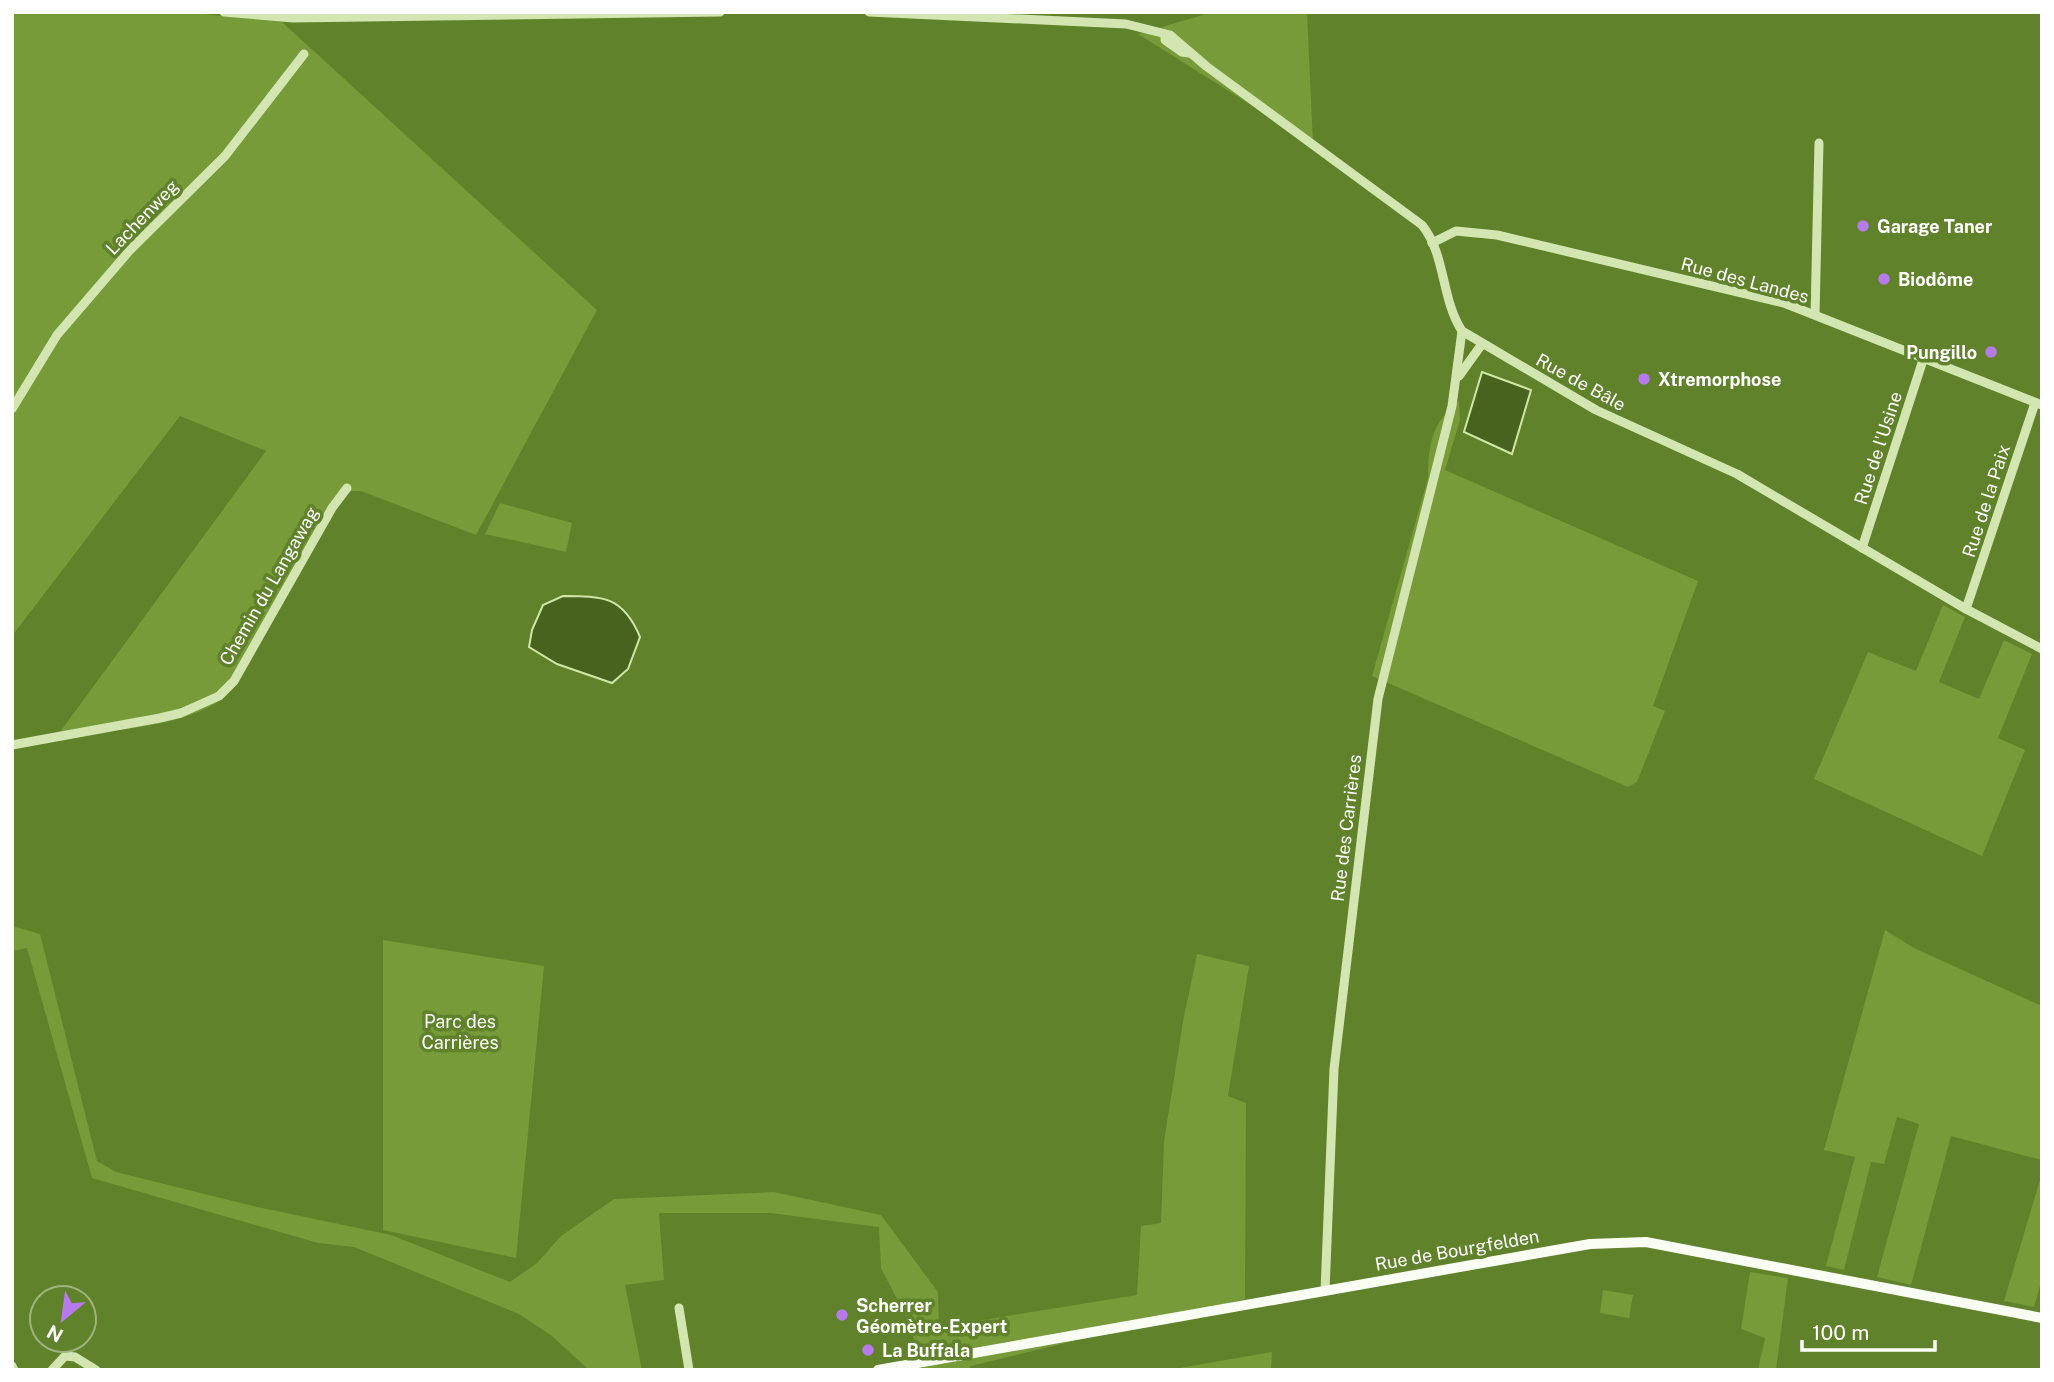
<svg xmlns="http://www.w3.org/2000/svg" width="2054" height="1382" viewBox="0 0 2054 1382" font-family="'Public Sans',sans-serif">
  <style>
    .green { fill: #769b38 }
    .water { fill: #48631e; stroke: #d0e6a7; stroke-width: 2 }
    .lines { fill: none; stroke-linecap: round; stroke-linejoin: round }
    .minor { stroke: #d3e6b2; stroke-width: 9 }
    .major { stroke: #f9fdf3; stroke-width: 10 }
    .poi-dot { fill: #b67aec; stroke: #60822a; stroke-width: 2.5 }
    .labels { text-anchor: middle; dominant-baseline: central; stroke-width: 7; stroke-linejoin: round; paint-order: stroke }
    .street-label { font-size: 18px; fill: #fff; stroke: #60822a }
    .poi-label { font-size: 18px; font-weight: bold; fill: #fff; stroke: #60822a; text-anchor: start }
    .park-label { font-size: 18px; fill: #fff; stroke: #60822a }
  </style>
  <rect width="100%" height="100%" fill="#60822a"/>
  <g class="green">
    <path d="M12,12H183L282,22L597,310L476,535L361,491H343L248,658C244,666 242,676 237,683C209,728 105,731 57,736L266,451L180,416L12,636Z"/>
    <path d="M1213,12H1307L1313,144L1138,34Z"/>
    <path d="M1459,401L1460,420L1445,470L1698,581L1653,706L1665,711L1637,782L1628,787L1372,676L1428,478C1428,446 1432,421 1459,401Z"/>
    <path d="M500,503L572,523L566,552L485,534Z"/>
    <path d="M1943,605L1965,617L1939,682L1979,699L2004,640L2032,654L1998,738L2025,750L1982,856L1814,779L1868,652L1916,671Z"/>
    <path d="M12,926L40,934L97,1161L116,1172L253,1206L391,1235L510,1282L537,1263L561,1236L614,1199L774,1192L881,1215L938,1292L939,1327L1137,1295L1141,1226L1161,1223L1164,1141L1183,1022L1197,954L1249,966L1228,1096L1246,1103L1245,1299L971,1366L968,1370H924L907,1318L881,1268L879,1227L770,1213H659L664,1280L625,1285L642,1370H589L552,1336L519,1314L354,1247L318,1243L92,1178L27,948L12,951Z"/>
    <path d="M1885,930L1914,948L2042,1006V1160L1951,1136L1911,1285L1877,1277L1919,1124L1897,1117L1884,1164L1871,1162L1844,1270L1826,1266L1855,1157L1824,1150Z"/>
    <path d="M383,940L544,966L516,1258L383,1230Z"/>
    <path d="M2042,1173V1279L2034,1307L2004,1301Z"/>
    <path d="M1750,1272L1788,1278L1776,1370H1758L1765,1338L1741,1329Z"/>
    <path d="M1603,1290L1633,1295L1629,1318L1600,1313Z"/>
    <path d="M1272,1352L1271,1370H1168Z"/>
  </g>
  <g class="water">
    <path d="M1482,372L1531,390L1512,454L1464,432Z"/>
    <path d="M563,596C603,596 623,596 640,637L628,669L612,683L557,664L529,647L532,630L543,605Z"/>
  </g>
  <g class="lines">
    <g class="minor">
      <path d="M224,12L293,18L720,12"/>
      <path d="M869,12L1126,24L1170,35L1206,66L1422,225C1446,255 1441,299 1462,331L1596,410L1737,474L1966,609L2042,649"/>
      <path d="M1165,36V40L1182,52L1189,53"/>
      <path d="M1432,243L1456,231L1497,235L1784,303L2042,405"/>
      <path d="M1815,315L1819,143"/>
      <path d="M1459,376L1482,344"/>
      <path d="M12,409L57,335L130,250L225,156L304,54"/>
      <path d="M1862,548L1924,357"/>
      <path d="M1966,609L2035,403"/>
      <path d="M12,745L160,718L181,713L219,696L234,681L332,508L347,488"/>
      <path d="M1325,1291L1334,1069L1378,699L1452,406L1462,331"/>
      <path d="M679,1308L689,1370"/>
      <path d="M12,1366L14,1370"/>
      <path d="M52,1370L65,1356L75,1357L96,1370"/>
    </g>
    <path class="major" d="M878,1370L1590,1244L1646,1242L2042,1318"/>
  </g>
  <g class="poi-dot">
    <circle cx="1863" cy="226" r="7"/>
    <circle cx="1884" cy="279" r="7"/>
    <circle cx="1991" cy="352" r="7"/>
    <circle cx="1644" cy="379" r="7"/>
    <circle cx="842" cy="1315" r="7"/>
    <circle cx="868" cy="1350" r="7"/>
  </g>
  <g class="labels">
    <g class="street-label">
      <text transform="translate(142 217) rotate(-46)">Lachenweg</text>
      <text transform="translate(1745 280) rotate(15)">Rue des Landes</text>
      <text transform="translate(1581 382) rotate(29)">Rue de Bâle</text>
      <text transform="translate(1878 448) rotate(-72)">Rue de l'Usine</text>
      <text transform="translate(1986 501) rotate(-72)">Rue de la Paix</text>
      <text transform="translate(269 586) rotate(-60)">Chemin du Langawag</text>
      <text transform="translate(1346 828) rotate(-83)">Rue des Carrières</text>
      <text transform="translate(1457 1250) rotate(-10)">Rue de Bourgfelden</text>
    </g>
    <g class="poi-label">
      <text x="1877" y="226">Garage Taner</text>
      <text x="1898" y="279">Biodôme</text>
      <text x="1977" y="352" text-anchor="end">Pungillo</text>
      <text x="1658" y="379">Xtremorphose</text>
      <text x="856" y="1305">Scherrer<tspan x="856" dy="21">Géomètre-Expert</tspan></text>
      <text x="882" y="1350">La Buffala</text>
    </g>
    <g class="park-label">
      <text x="460" y="1021">Parc des<tspan x="460" dy="21">Carrières</tspan></text>
    </g>
  </g>
  <rect width="2054" height="1382" fill="none" stroke="#ffffff" stroke-width="28"/>
  <g transform="translate(63 1319) rotate(209)"><circle r="33" fill="#60822a" stroke="#a0b47f" stroke-width="2"/>
  <path d="M0-5L12 26L0 18L-12 26Z" fill="#b67aec"/>
  <text y="-10" font-size="19" font-weight="bold" text-anchor="middle" fill="#ffffff">N</text>
  </g>
  <path d="M1802 1340v10h133v-10" fill="none" stroke="#ffffff" stroke-width="3.5"/>
  <text x="1812" y="1340" font-size="21" fill="#ffffff" stroke="#60822a" stroke-width="5" paint-order="stroke">100 m</text>
</svg>
